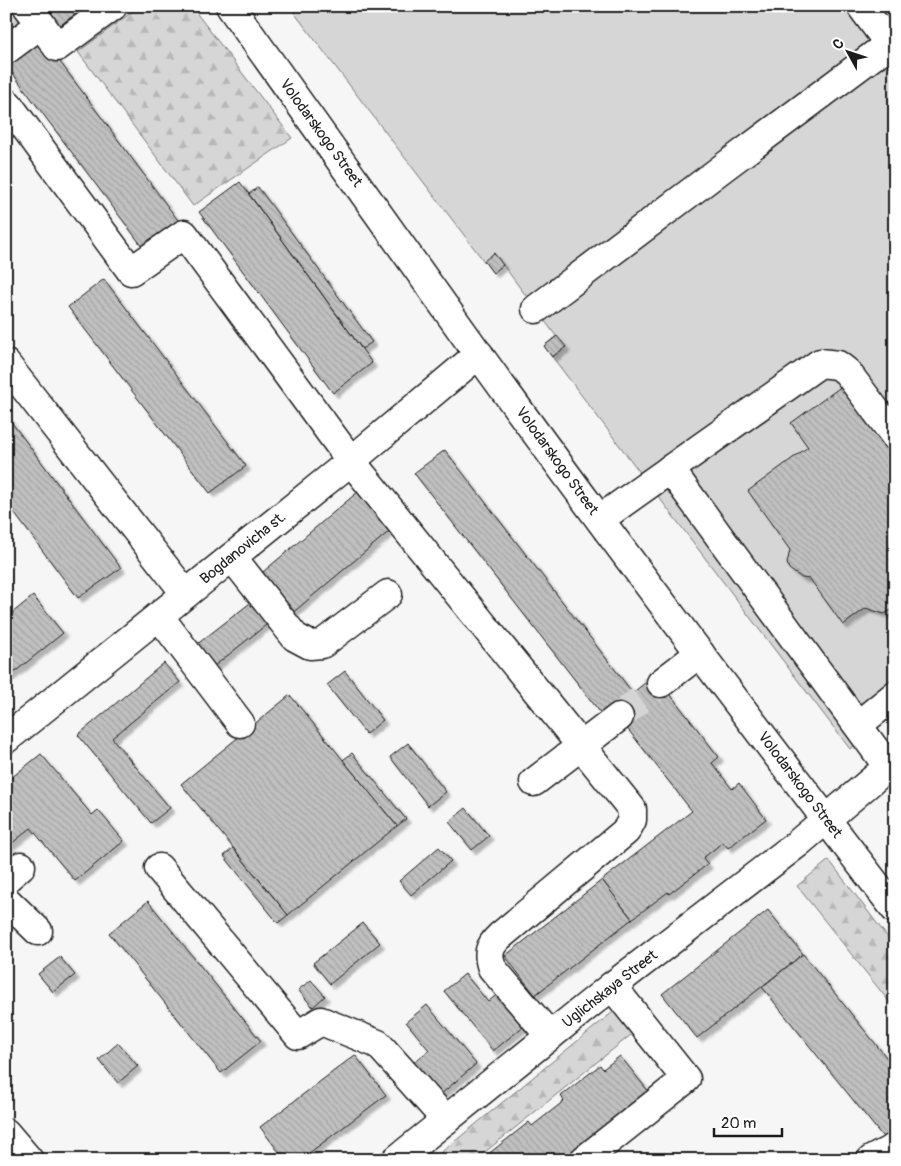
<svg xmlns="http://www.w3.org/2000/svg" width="901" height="1166" viewBox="0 0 901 1166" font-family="Pangolin,sans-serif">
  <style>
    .forest { fill: url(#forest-firs); stroke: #797979 }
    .pitch { fill: #d6d6d6; stroke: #797979 }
    .building { fill: url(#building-back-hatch); stroke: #1c1c1c; filter: url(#shadow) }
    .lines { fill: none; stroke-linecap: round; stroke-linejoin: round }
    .minor-tunnel { stroke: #d5d5d5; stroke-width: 28; stroke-dasharray: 28 14; stroke-linecap: butt }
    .minor-casing { stroke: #1c1c1c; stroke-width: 31 }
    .minor { stroke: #fff; stroke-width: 28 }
    .labels { text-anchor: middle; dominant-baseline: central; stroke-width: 4; stroke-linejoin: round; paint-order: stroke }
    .street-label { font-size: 15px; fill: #1c1c1c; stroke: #fff }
  </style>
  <defs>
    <pattern id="forest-firs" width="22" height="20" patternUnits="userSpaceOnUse" patternTransform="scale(1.25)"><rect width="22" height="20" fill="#d6d6d6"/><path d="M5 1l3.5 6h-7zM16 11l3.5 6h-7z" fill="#b7b7b7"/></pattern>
    <pattern id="building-back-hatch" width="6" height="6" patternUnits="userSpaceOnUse" patternTransform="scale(1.25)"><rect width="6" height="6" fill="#c0c0c0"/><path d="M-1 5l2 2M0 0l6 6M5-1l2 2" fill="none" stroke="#a4a4a4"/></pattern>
    <filter id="shadow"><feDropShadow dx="4.5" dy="4.5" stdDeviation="1" flood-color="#0004"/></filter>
  </defs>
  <rect width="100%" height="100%" fill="#f6f6f6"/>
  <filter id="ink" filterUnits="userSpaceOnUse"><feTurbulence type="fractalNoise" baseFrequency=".02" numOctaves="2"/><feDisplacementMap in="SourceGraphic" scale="10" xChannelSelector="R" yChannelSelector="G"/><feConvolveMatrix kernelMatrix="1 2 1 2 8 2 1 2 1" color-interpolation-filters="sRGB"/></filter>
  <g filter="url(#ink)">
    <g class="forest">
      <path d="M6,6H11L23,23L6,35Z"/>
      <path d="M140,6H191L292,138L193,206L78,52Z"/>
      <path d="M829,860L895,947V1009L797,886Z"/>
      <path d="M619,1007L637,1030L475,1160H432Z"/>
    </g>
    <path class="pitch" d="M289,6H895V711L850,749L544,346L556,336L503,265L493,273Z"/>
    <g class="building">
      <path d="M42,6H86L58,27Z"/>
      <path d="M43,39L183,227L148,254L7,66Z"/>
      <path d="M240,182L372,363L333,393L199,212Z"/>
      <path d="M258,187L372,342L362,349L249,194Z"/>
      <path d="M494,253L503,265L493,273L484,261Z"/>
      <path d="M104,279L246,466L210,493L68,307Z"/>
      <path d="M557,336L566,347L552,357L544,346Z"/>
      <path d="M842,386L895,460V608L884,614L866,608L843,625L810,579L802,578L789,569L787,563L790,550L748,491L808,447L791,423Z"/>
      <path d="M6,415L121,568L78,598L6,502Z"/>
      <path d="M445,450L633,693L603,716L414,473Z"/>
      <path d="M360,490L392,529L290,615L257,577Z"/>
      <path d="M33,596L63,633L6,679V618Z"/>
      <path d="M254,600L271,621L208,671L191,649Z"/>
      <path d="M164,663L180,682L112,738L170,808L151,823L78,735Z"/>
      <path d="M345,671L383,720L366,734L327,685Z"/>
      <path d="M655,675L719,757L712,763L732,789L739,783L766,819L728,848L723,842L703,858L708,864L669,894L668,892L632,919L602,880L692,811L612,709Z"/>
      <path d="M290,695L397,826L288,915L181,784Z"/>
      <path d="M408,743L446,792L428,806L390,757Z"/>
      <path d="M352,753L406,819L397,826L343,760Z"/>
      <path d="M41,754L92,815L98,810L124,841L75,881L31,828L6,848V782Z"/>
      <path d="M466,808L489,836L472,850L449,822Z"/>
      <path d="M439,847L451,861L411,895L399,881Z"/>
      <path d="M233,848L288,915L278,923L224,856Z"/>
      <path d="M602,880L632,919L535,995L505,956Z"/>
      <path d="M148,901L261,1041L221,1073L109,933Z"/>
      <path d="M768,910L803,954L697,1038L662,994Z"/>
      <path d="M363,923L380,943L330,984L313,963Z"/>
      <path d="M803,954L895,1068V1152L762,987Z"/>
      <path d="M60,957L75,975L53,992L38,974Z"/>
      <path d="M465,974L488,1002L503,989L530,1021L493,1051L444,991Z"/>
      <path d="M311,980L325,996L313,1007L298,990Z"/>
      <path d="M427,1005L476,1064L440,1095L413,1063L429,1050L406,1022Z"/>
      <path d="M118,1043L138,1066L118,1083L99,1060Z"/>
      <path d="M355,1055L386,1095L300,1160H285L260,1127Z"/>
      <path d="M620,1056L650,1093L565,1160H490L487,1155L529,1122L532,1126L564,1101L561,1096L600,1065L603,1069Z"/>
    </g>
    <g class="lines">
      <path class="minor-tunnel" d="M619,717L661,683"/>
      <g class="minor-casing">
        <g id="minor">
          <path d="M230,6C313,122 396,238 479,355C614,542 754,726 895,909"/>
          <path d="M861,6L895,52"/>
          <path d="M41,24L57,47L113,6"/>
          <path d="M6,50L41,24L27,6"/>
          <path d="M6,105L8,104L131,271L184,234L351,461L632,809V820L626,831L500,936C489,946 487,954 492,968L550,1036"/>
          <path d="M536,309L728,164L889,44"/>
          <path d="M6,364L186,594"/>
          <path d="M670,469L888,767"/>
          <path d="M600,519L820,363L838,365L847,372L895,436"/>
          <path d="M232,557L295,637L310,645L322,644L388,594"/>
          <path d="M159,616L240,723"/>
          <path d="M661,683L700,653"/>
          <path d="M858,725L895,695"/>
          <path d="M6,739L351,461L479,354"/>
          <path d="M534,782L619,717"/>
          <path d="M159,868L298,1035L321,1021L378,1044L446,1120"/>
          <path d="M6,879L21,866"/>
          <path d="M6,900L38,931"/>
          <path d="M6,1133L29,1160"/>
          <path d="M396,1160L612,986L797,844L895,761"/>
          <path d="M584,1160L686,1079L612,986"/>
          <path d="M871,1160L892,1149"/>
        </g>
      </g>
      <use href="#minor" class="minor"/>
    </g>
  </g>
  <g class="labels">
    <g class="street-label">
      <text transform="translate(321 133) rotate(54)">Volodarskogo Street</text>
      <text transform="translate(557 461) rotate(54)">Volodarskogo Street</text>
      <text transform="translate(243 548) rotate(-39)">Bogdanovicha st.</text>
      <text transform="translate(800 785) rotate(53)">Volodarskogo Street</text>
      <text transform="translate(610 989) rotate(-38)">Uglichskaya Street</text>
    </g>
  </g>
  <rect width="901" height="1166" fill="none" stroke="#fff" stroke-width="25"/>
  <rect x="12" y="12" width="876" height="1141" fill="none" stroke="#1c1c1c" stroke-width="2" filter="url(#ink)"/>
  <g transform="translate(848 52) rotate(310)" stroke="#ffffff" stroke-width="4" paint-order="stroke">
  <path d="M0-4L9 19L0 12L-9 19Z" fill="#1c1c1c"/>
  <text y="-8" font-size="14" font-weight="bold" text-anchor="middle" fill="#1c1c1c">С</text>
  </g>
  <path d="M714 1128v8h68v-8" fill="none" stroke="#1c1c1c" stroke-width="2.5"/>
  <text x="721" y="1128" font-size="15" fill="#1c1c1c" stroke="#ffffff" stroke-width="4" paint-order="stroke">20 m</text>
</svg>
